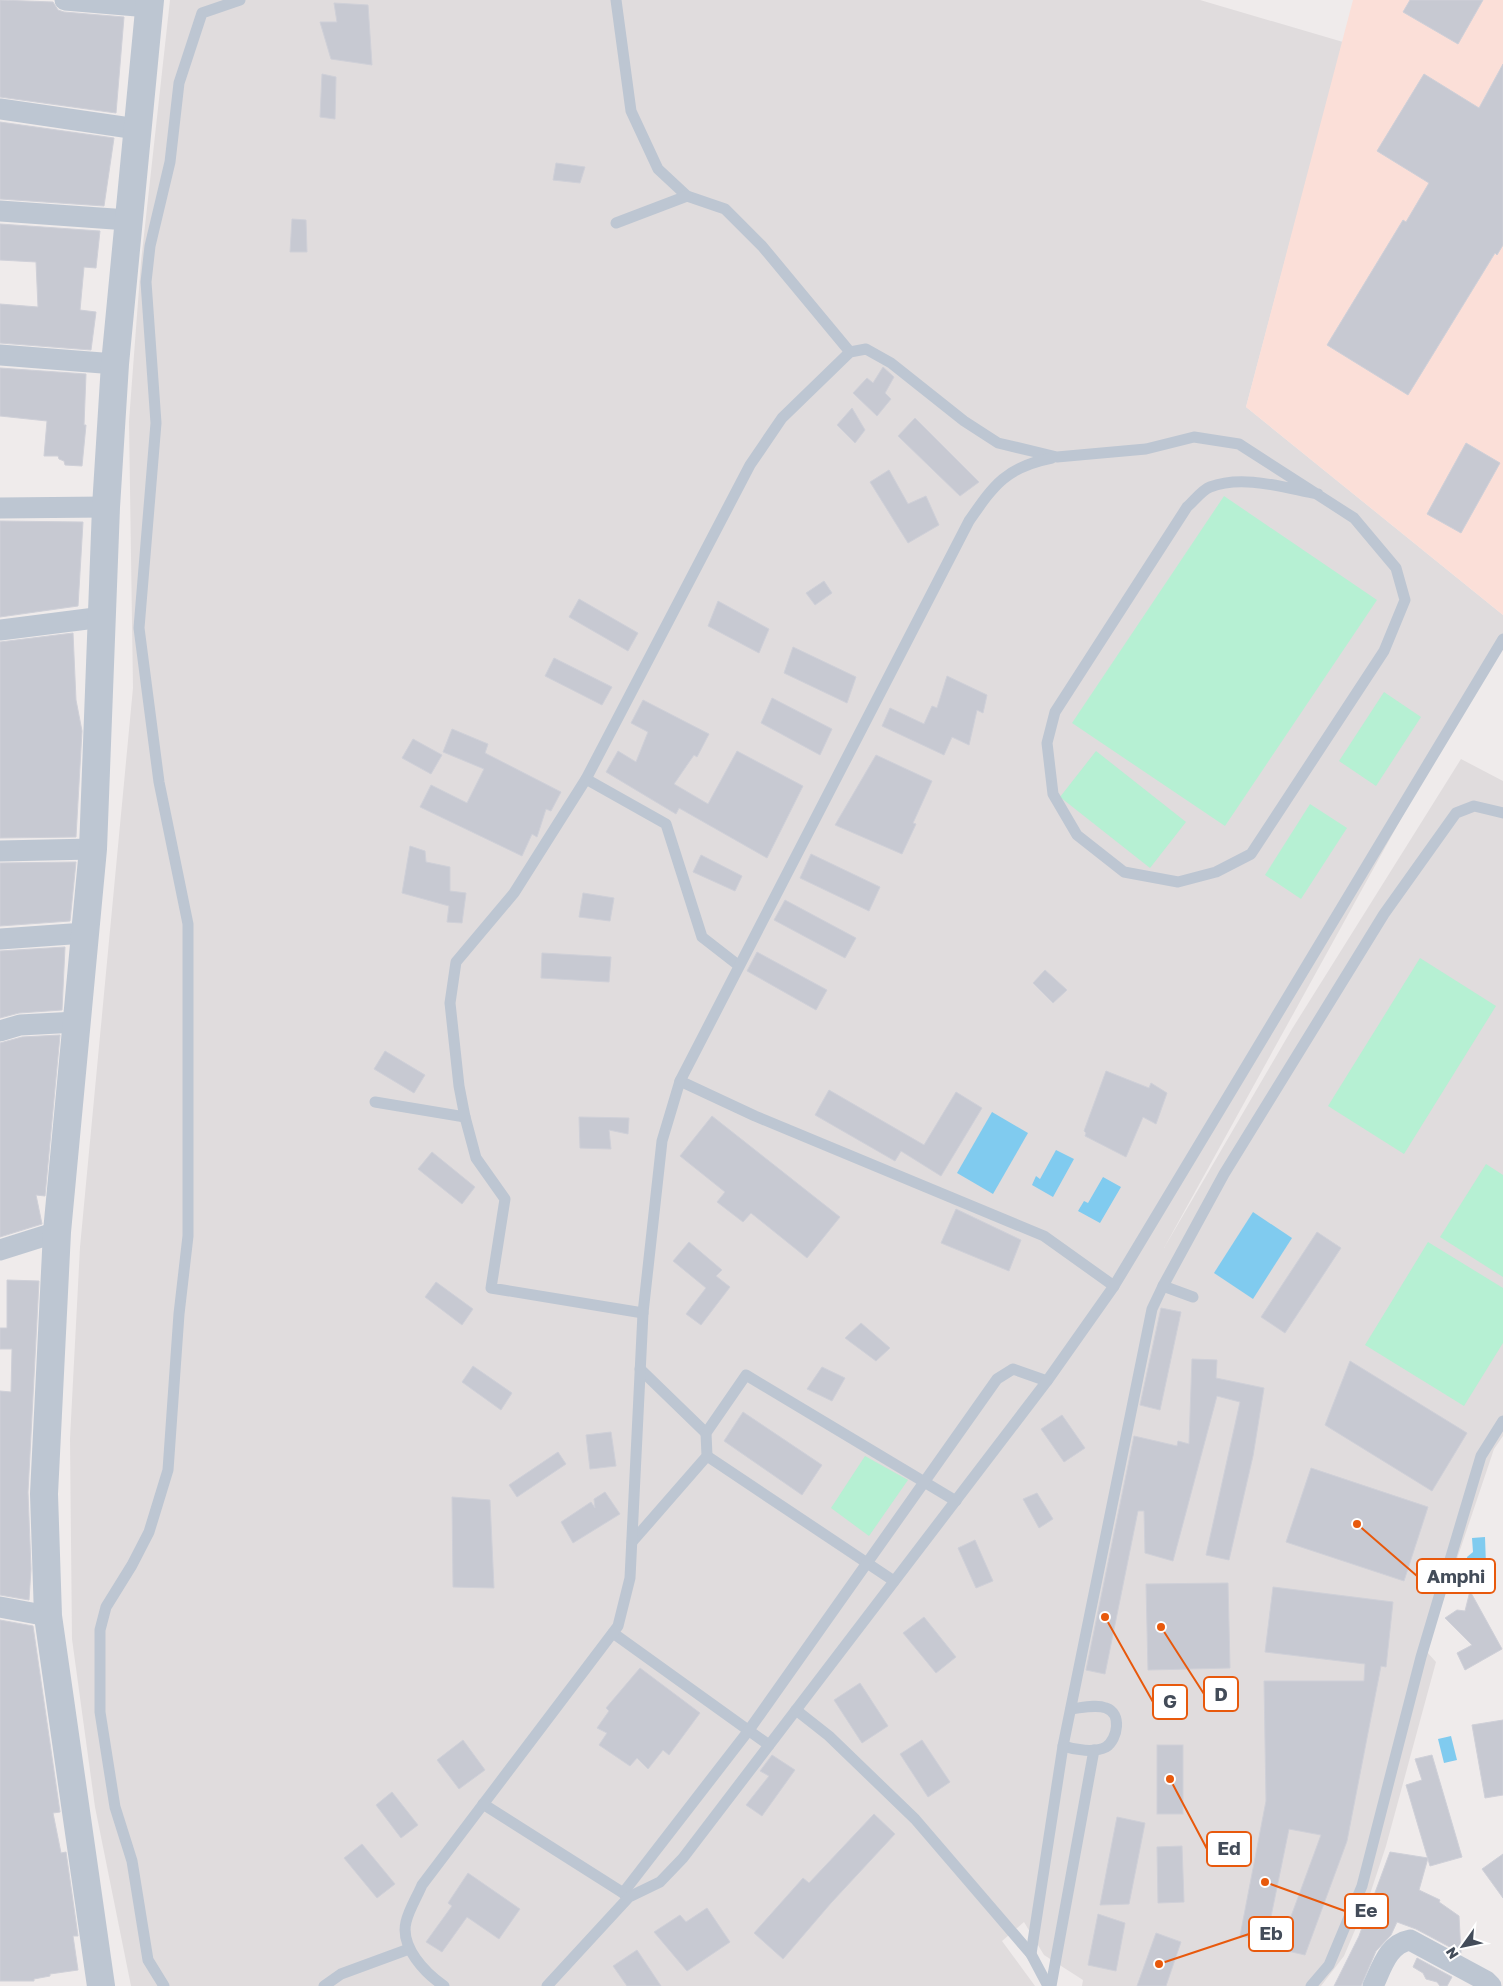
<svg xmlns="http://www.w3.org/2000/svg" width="1503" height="1986" viewBox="0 0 1503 1986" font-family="'Golos Text',sans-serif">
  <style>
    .education { fill: #e0dcdd }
    .medical { fill: #fbdfd8 }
    .green { fill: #b6f0d3 }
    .water { fill: #80cbef }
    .building { fill: #c7c9d2; stroke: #cfd0d8 }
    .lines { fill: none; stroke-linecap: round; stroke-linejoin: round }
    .service { stroke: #bdc6d2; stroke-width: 11 }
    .minor { stroke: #bdc6d2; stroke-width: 21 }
    .tertiary { stroke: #bdc6d2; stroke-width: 28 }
    .leader { fill: none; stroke: #e8590c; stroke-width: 2 }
    .callout-dot { fill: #e8590c; stroke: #fff; stroke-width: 2 }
    .callout { fill: #fff; stroke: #e8590c; stroke-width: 2 }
    .callout-label { font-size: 19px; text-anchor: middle; font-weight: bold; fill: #434c59 }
  </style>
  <rect width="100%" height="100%" fill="#efebeb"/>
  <path class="education" d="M170,0H1200L1343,42L1246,407L1503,615V634L1164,1248L1292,1029L1461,759L1503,781V1436L1494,1449L1426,1651L1436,1662L1386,1846L1369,1897L1344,1956L1321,1986H1082L1083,1980L1044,1955L1024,1922L1002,1941L1035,1986H131L95,1807L72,1639L70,1439L80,1247L133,688L129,421L141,262Z"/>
  <path class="medical" d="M1353,0H1503V87L1493,82L1454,154L1503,186V615L1246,407Z"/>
  <g class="green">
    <path d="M1224,496L1377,600L1225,826L1072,723Z"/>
    <path d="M1384,692L1421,717L1376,786L1339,761Z"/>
    <path d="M1096,751L1186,822L1150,868L1060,797Z"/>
    <path d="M1310,804L1347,828L1301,899L1265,875Z"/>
    <path d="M1420,958L1496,1006L1404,1154L1328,1106Z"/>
    <path d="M1486,1164L1503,1175V1277L1440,1237Z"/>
    <path d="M1428,1242L1503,1288V1343L1464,1406L1365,1345Z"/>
    <path d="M865,1456L908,1480L869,1536L831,1508Z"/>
  </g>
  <g class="water">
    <path d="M992,1112L1028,1133L993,1194L957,1173Z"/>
    <path d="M1056,1150L1074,1159L1053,1197L1032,1185L1036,1176L1040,1179Z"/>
    <path d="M1103,1177L1121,1187L1100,1223L1078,1211L1084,1201L1088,1203Z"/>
    <path d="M1253,1212L1292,1238L1253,1299L1214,1273Z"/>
    <path d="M1485,1537L1486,1565L1468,1566L1467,1557L1473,1552L1472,1538Z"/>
    <path d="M1451,1736L1457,1760L1444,1763L1438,1739Z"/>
  </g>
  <g class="building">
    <path d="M0,0L53,2L58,10L64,12L124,17L116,113L0,97Z"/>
    <path d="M1410,0H1483L1458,44L1403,12Z"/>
    <path d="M334,3L368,5L372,65L331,59L320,22H337Z"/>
    <path d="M1503,64V245L1497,255L1495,253L1408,395L1327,345L1403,220L1406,222L1429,183L1377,151L1424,74L1479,108Z"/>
    <path d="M322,74L336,77L335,119L320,117Z"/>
    <path d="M0,122L114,138L104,206L0,199Z"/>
    <path d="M556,163L585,167L580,183L553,180Z"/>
    <path d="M292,219L306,220L307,252H290Z"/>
    <path d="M0,224L100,231L96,268L84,267L80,310L96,312L91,350L0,343V304L38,307L36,262L0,260Z"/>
    <path d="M883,367L894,377L885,393L891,399L877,416L853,393L867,378L873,383Z"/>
    <path d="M0,368L86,374L84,425H86L82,466L65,465L64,461L59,459L58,456H44L47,421L0,416Z"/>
    <path d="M852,408L865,430L855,443L837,425Z"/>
    <path d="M915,418L979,482L960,496L898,436Z"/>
    <path d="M1466,443L1500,463L1461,533L1427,514Z"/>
    <path d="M889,470L908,504L926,496L939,525L908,543L870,482Z"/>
    <path d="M0,521L83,522L78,606L0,617Z"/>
    <path d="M824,581L832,593L815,605L806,593Z"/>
    <path d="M579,599L638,633L628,651L569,617Z"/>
    <path d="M718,601L769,629L759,653L708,626Z"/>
    <path d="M73,633L76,700L82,731L76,837L0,838V642Z"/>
    <path d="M793,647L856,677L847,703L784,673Z"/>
    <path d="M554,658L612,687L602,705L545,676Z"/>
    <path d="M947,676L987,695L983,713L977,710L969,745L952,737L944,755L882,726L890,708L924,724L932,706L937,708Z"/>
    <path d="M772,698L832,729L820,755L761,723Z"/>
    <path d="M643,700L709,734L697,757L694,755L674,784L708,804L737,751L803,786L767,858L679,808L676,814L606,772L618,751L636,762L648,732L631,723Z"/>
    <path d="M452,729L488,744L485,753L561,792L551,811L546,809L537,837L532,834L522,856L420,807L431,785L467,803L484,769L443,752Z"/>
    <path d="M413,739L442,755L431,774L402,758Z"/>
    <path d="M876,755L932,781L913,823L916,824L902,854L835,825Z"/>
    <path d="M410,846L425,851L426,862L450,867V891L466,893L462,923L447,922L449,906L402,893Z"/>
    <path d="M811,854L880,887L869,911L800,878Z"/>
    <path d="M701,855L742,876L735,891L693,872Z"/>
    <path d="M76,862L70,921L0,926V863Z"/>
    <path d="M583,893L614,898L610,921L579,917Z"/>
    <path d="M785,900L856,938L845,958L774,920Z"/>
    <path d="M65,947L62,1010L19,1013L0,1018V951Z"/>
    <path d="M757,952L827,990L816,1010L747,971Z"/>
    <path d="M542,953L611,957L609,982L541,978Z"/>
    <path d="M1045,970L1067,990L1053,1003L1033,983Z"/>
    <path d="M60,1035L45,1196L36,1195L42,1224L0,1237V1043L22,1037Z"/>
    <path d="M385,1051L425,1075L414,1093L374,1069Z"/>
    <path d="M1106,1071L1149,1088L1151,1083L1167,1093L1156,1124L1143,1117L1126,1157L1085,1136L1086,1133L1084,1131Z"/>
    <path d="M829,1090L924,1145L956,1092L982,1108L941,1176L901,1151L895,1161L815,1115Z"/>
    <path d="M712,1116L840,1217L807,1258L751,1213L743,1222L717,1202L725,1192L680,1156Z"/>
    <path d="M579,1117L629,1118L628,1134L609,1130L611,1149L580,1148Z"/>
    <path d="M432,1152L475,1187L462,1204L418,1169Z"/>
    <path d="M956,1209L1021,1240L1009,1271L941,1243Z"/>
    <path d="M1317,1232L1341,1248L1285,1333L1261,1317Z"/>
    <path d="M689,1242L722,1270L716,1276L730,1287L701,1325L686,1314L706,1288L673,1261Z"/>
    <path d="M7,1280L39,1281L28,1492L31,1569L29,1600L0,1595V1391L11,1392L12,1349H0V1328H7Z"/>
    <path d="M436,1282L473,1309L462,1325L425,1297Z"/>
    <path d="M1161,1308L1181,1312L1160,1410L1140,1405Z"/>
    <path d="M861,1323L890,1348L876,1361L845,1338Z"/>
    <path d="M1192,1359L1217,1360L1216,1378L1264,1388L1253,1456L1229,1560L1206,1555L1240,1402L1217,1396L1173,1561L1145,1553L1144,1511H1138L1105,1674L1086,1670L1134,1436L1177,1446L1178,1441L1189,1444Z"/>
    <path d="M1350,1361L1467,1433L1432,1491L1325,1425Z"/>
    <path d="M473,1366L512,1393L501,1410L462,1382Z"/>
    <path d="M822,1367L845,1378L832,1401L807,1389Z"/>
    <path d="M743,1412L822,1465L802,1495L724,1441Z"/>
    <path d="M1062,1415L1085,1448L1064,1462L1041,1429Z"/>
    <path d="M611,1432L616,1466L590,1469L586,1435Z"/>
    <path d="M558,1452L566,1464L517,1497L509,1485Z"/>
    <path d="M1311,1468L1428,1507L1404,1581L1286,1542Z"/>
    <path d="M605,1492L620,1514L573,1543L561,1522L591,1502L595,1508L594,1499Z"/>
    <path d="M1037,1493L1053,1519L1039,1528L1023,1499Z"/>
    <path d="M452,1497L490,1500L494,1588L453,1587Z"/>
    <path d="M975,1540L993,1581L976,1588L958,1548Z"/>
    <path d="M1228,1583L1230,1668L1148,1670L1146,1584Z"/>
    <path d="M1273,1587L1393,1602L1386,1667L1381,1666L1347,1841L1305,1955L1279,1949L1321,1835L1289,1829L1266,1941L1240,1936L1266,1801L1264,1681H1364L1365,1664L1265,1652Z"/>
    <path d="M1470,1591L1502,1649L1465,1670L1457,1653L1472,1645L1445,1618L1457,1610L1465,1611Z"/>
    <path d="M924,1617L956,1657L936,1673L903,1633Z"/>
    <path d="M0,1620L33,1626L60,1812L53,1813L61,1853L66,1852L78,1936H73L78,1970L50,1974V1976L34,1979V1981H0Z"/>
    <path d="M640,1668L700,1713L669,1755L663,1750L648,1769L637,1758L630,1766L599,1745L607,1733L597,1728L609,1711L606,1708Z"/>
    <path d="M860,1683L888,1726L862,1743L834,1700Z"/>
    <path d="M1503,1720V1795L1485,1798L1472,1725Z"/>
    <path d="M463,1740L485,1770L459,1789L437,1760Z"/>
    <path d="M922,1740L950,1782L928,1797L900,1754Z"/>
    <rect x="1157" y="1745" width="26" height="69"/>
    <path d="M772,1755L795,1770L762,1816L746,1805L769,1776L760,1771Z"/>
    <path d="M1432,1755L1462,1857L1430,1866L1406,1785L1422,1780L1415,1759Z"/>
    <path d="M392,1792L418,1825L401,1838L376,1805Z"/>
    <path d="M874,1814L895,1834L831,1903L783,1959L754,1933L803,1878L809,1883Z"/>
    <path d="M1117,1817L1145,1823L1129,1904L1100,1905Z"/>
    <path d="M362,1844L395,1884L377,1898L344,1858Z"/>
    <path d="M1182,1846L1184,1902L1158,1903L1157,1847Z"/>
    <path d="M1390,1852L1428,1858L1419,1890L1440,1900L1439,1902L1459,1916L1461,1953L1416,1929L1397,1922L1391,1935L1376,1951L1361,1986H1334L1359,1936Z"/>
    <path d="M1503,1854V1898L1482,1869Z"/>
    <path d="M468,1873L520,1909L499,1939L467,1917L442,1952L426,1942L452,1906L448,1903Z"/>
    <path d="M707,1908L730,1942L687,1971L654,1932L680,1915L686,1922Z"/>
    <path d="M1098,1914L1125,1923L1116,1971L1088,1965Z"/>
    <path d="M1156,1933L1181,1942L1166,1986H1137Z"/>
    <path d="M637,1950L661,1986H627L613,1966Z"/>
    <path d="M1417,1958L1452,1977L1447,1986H1440L1437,1982L1426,1979L1423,1973L1413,1967Z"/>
  </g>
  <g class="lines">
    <g class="service">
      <path d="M616,0L631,111L658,169L687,196L725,209L762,246L850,352"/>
      <path d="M616,223L687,196"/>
      <path d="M586,779L666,824L702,937L738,965"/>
      <path d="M680,1081L755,1116L1044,1236L1114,1286"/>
      <path d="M375,1102L465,1117"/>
      <path d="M1163,1286L1193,1297"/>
      <path d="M643,1313L491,1288L505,1199L476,1158L465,1117L459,1086L450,1003L456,962L514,893L586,779L750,465L782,418L850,352L866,349L891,363L964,421L998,443L1057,457L1146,449L1194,437L1239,444L1354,518L1396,568L1405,600L1384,651L1251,854L1216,872L1178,882L1124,872L1077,835L1053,794L1047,743L1055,712L1187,507C1194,501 1202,490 1210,487C1243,474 1285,488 1318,494"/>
      <path d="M640,1369L706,1433"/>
      <path d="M707,1456L894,1581"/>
      <path d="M632,1542L707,1456L706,1433L746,1375L956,1501"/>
      <path d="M613,1633L769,1745"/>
      <path d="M796,1710L829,1736L915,1819L1031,1954L1048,1986"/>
      <path d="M1063,1746C1075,1750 1095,1753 1106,1747C1118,1739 1122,1713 1106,1708C1096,1704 1081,1708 1071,1709"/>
      <path d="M483,1804L628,1896"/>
      <path d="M623,1893L749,1730L997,1379L1013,1369L1047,1381"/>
      <path d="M1031,1954L1063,1746L1152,1309L1163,1286L1224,1174L1384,914L1446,827L1456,813L1474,806L1503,813"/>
      <path d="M164,1986L148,1960L132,1861L115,1807L100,1712V1630L106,1607L132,1565L149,1532L168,1470L179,1314L188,1236V924L159,782L139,628L156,423L146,282L150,246L170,162L179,83L202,13L240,0"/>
      <path d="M324,1986L341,1974L409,1949"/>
      <path d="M444,1986C425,1973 400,1947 406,1922C409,1909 417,1897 422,1885L618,1626L630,1578L643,1313L662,1141L680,1081L969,521C994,485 1006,467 1052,458"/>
      <path d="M547,1986L629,1897L660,1882L683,1858L1047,1381L1114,1286L1503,639"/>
      <path d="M1051,1986L1094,1750"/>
      <path d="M1311,1986L1329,1965L1362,1886L1421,1657L1481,1456L1503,1421"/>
    </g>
    <g class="minor">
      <path d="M65,0L149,7"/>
      <path d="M0,109L137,129"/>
      <path d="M0,211L128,220"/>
      <path d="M0,355L115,364"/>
      <path d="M0,508L106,507"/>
      <path d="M0,630L103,617"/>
      <path d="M0,851L93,849"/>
      <path d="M0,939L85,933"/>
      <path d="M0,1031L20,1025L77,1022"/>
      <path d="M0,1250L57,1232"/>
      <path d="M0,1607L48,1616"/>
      <path d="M1373,1986C1382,1967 1388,1944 1410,1940L1486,1981L1491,1986"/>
    </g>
    <path class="tertiary" d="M101,1986L48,1616L44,1494L57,1232L93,849L106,507L115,364L150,0"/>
  </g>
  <path class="leader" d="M1357 1524L1417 1576M1161 1627L1204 1694M1105 1617L1153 1702M1170 1779L1207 1849M1265 1882L1345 1911M1159 1964L1249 1934"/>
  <g class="callout-dot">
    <circle cx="1357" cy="1524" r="5"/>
    <circle cx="1161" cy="1627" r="5"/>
    <circle cx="1105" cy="1617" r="5"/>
    <circle cx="1170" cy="1779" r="5"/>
    <circle cx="1265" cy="1882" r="5"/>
    <circle cx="1159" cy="1964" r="5"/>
  </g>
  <g class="callout">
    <rect x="1417" y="1559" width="78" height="34" rx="5"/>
    <rect x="1204" y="1677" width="34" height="34" rx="5"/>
    <rect x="1153" y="1685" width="34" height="34" rx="5"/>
    <rect x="1207" y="1832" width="44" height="34" rx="5"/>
    <rect x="1345" y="1894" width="43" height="34" rx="5"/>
    <rect x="1249" y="1917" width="44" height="34" rx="5"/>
  </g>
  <g class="callout-label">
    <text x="1456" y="1583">Amphi</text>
    <text x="1221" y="1701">D</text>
    <text x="1170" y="1708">G</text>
    <text x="1229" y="1855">Ed</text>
    <text x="1366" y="1917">Ee</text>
    <text x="1271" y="1940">Eb</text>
  </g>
  <g transform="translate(1463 1946) rotate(237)" stroke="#ffffff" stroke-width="4" paint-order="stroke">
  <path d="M0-4L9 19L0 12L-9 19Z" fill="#434c59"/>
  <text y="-8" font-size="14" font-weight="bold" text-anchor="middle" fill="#434c59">N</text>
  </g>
</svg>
